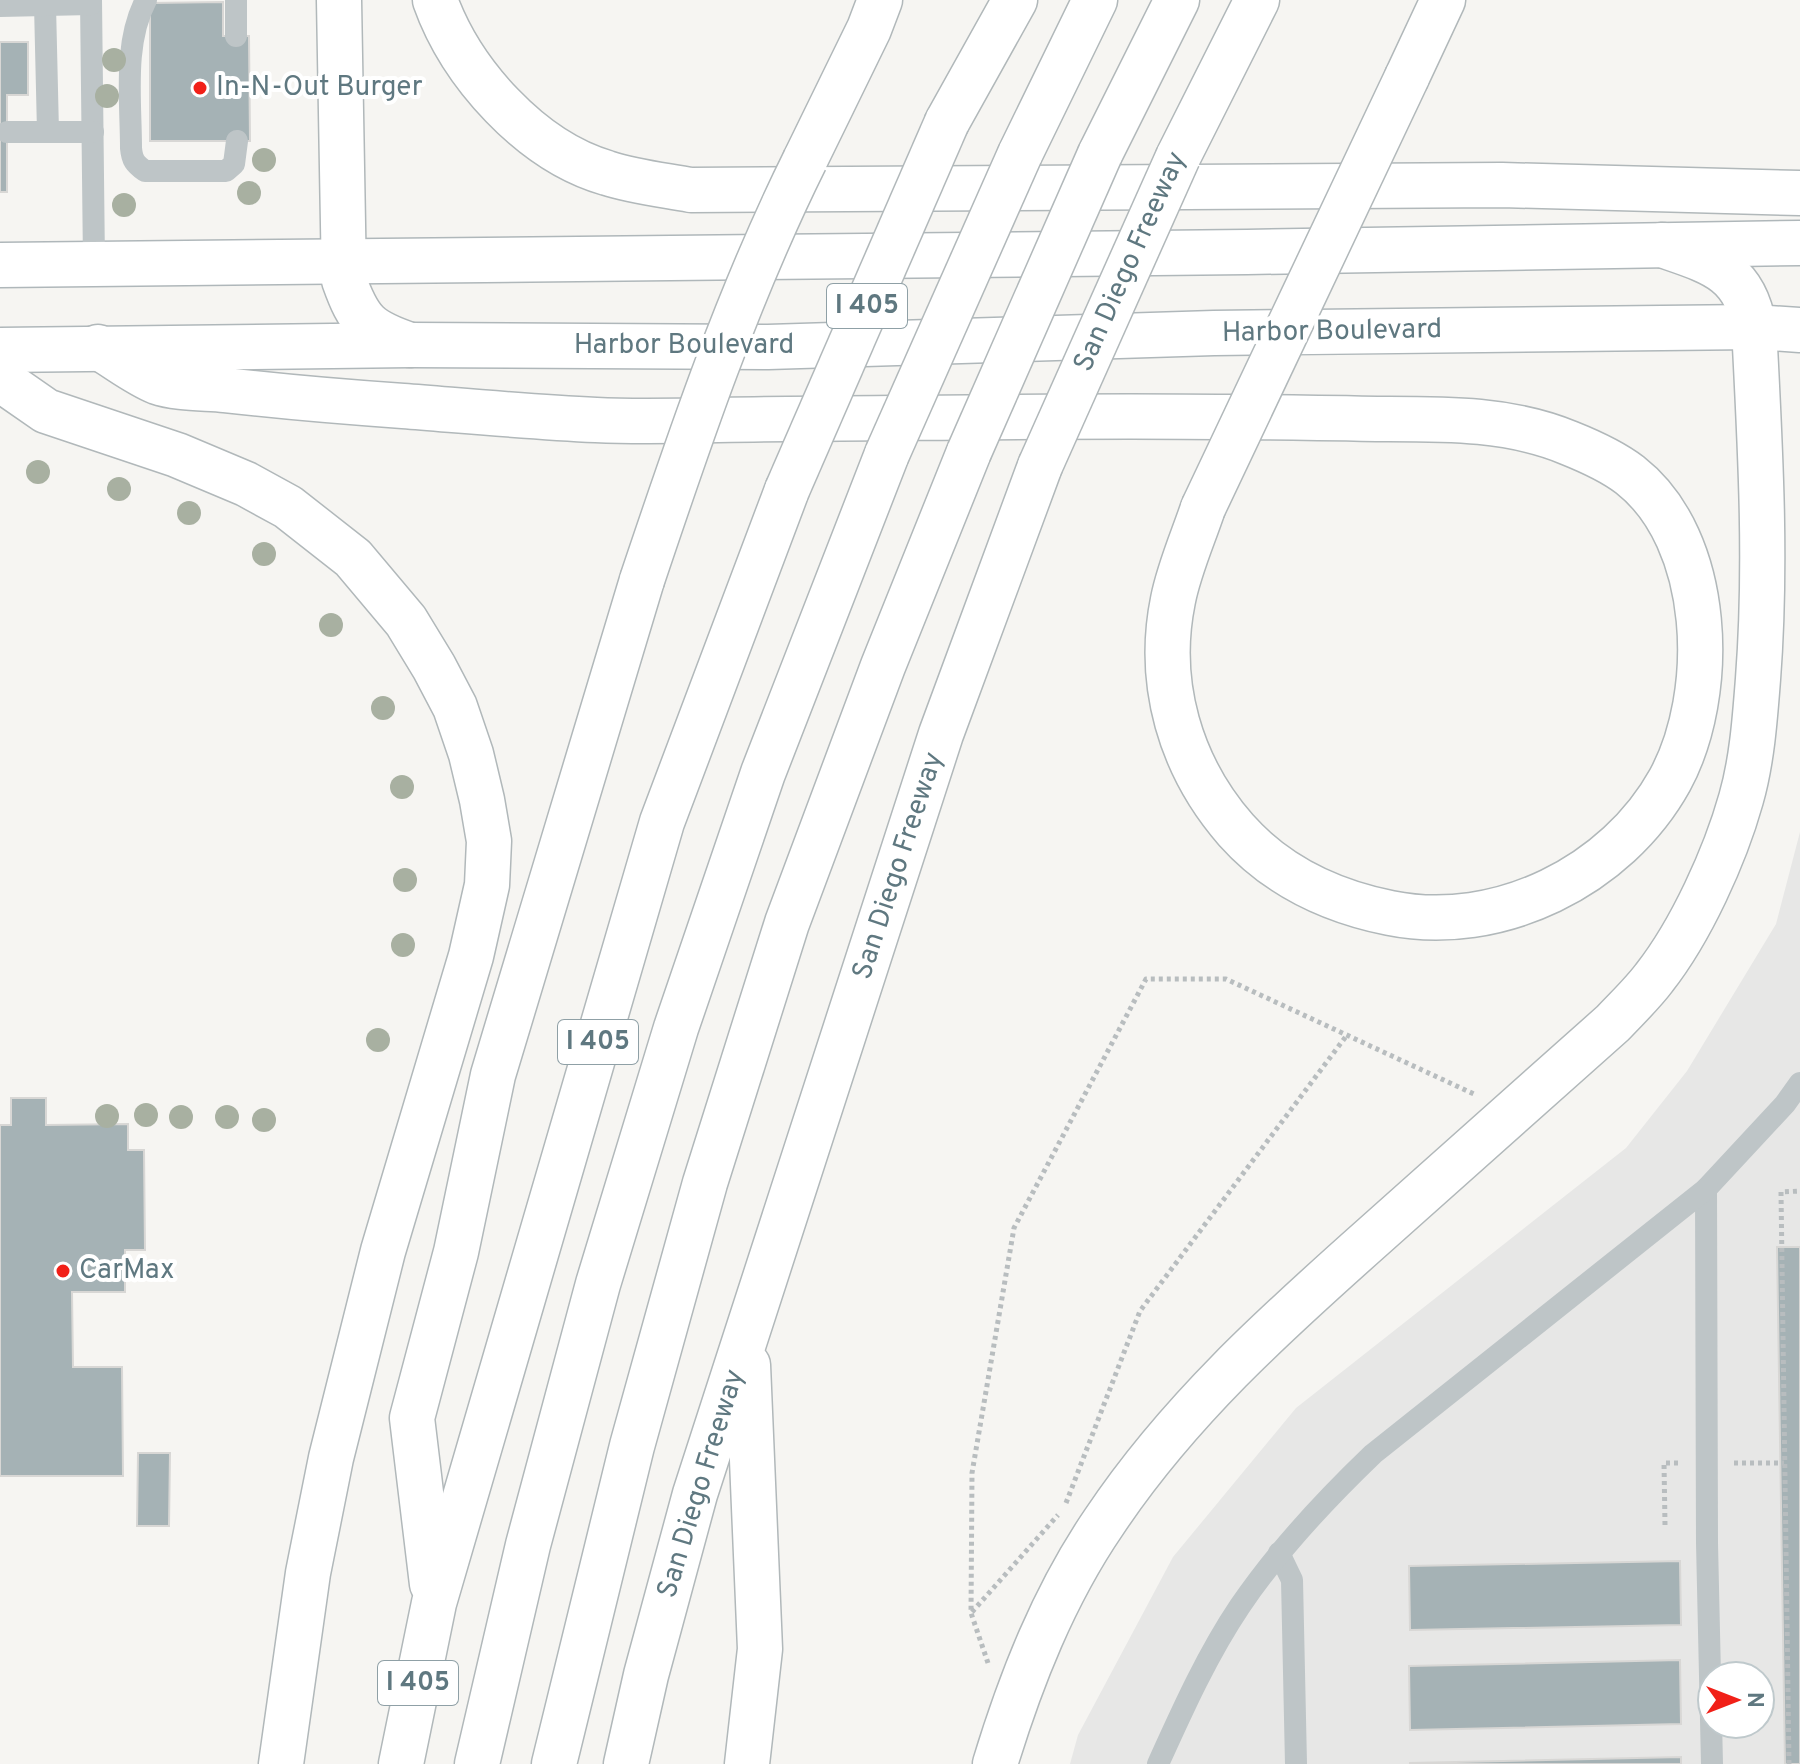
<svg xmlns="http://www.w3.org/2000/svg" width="1800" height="1764" viewBox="0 0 1800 1764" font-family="Overpass,sans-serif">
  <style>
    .built { fill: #e7e7e6; fill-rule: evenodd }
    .building { fill: #a5b2b5; stroke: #d8d7d5; stroke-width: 2 }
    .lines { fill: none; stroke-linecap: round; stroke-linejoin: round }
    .primary-casing { stroke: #afb7ba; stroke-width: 47 }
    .motorway-casing { stroke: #b1b8ba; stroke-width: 47 }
    .path { stroke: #b8bdbf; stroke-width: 5; stroke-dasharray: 4 4; stroke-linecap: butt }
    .service { stroke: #bec5c7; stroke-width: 22 }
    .primary { stroke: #fff; stroke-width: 44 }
    .motorway { stroke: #fff; stroke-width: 44 }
    .motorway-bridge-casing { stroke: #b1b8ba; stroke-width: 47; stroke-linecap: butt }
    .motorway-bridge { stroke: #fff; stroke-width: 44 }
    .tree { fill: #a8b0a1 }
    .poi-dot { fill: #f12018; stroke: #fff; stroke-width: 3 }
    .labels { text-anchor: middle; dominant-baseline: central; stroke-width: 8; stroke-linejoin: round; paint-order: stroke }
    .shield { fill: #fff; stroke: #8fa0a6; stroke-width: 2 }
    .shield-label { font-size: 26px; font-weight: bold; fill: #5f7880 }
    .poi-label { font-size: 28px; fill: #5f7880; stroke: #fff; text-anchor: start }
    .street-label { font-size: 28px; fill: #5f7880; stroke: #fff }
  </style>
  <rect width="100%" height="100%" fill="#f6f5f2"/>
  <path class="built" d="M1800,832V1764H1070L1078,1735L1173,1557L1296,1408L1626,1148L1687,1071L1776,924ZM1712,1676H1760V1724H1712Z"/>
  <g class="building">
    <path d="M223,2V36H249L250,141H150V3Z"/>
    <path d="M0,42H28V95H7V192H0Z"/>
    <path d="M11,1098H46V1125L128,1124V1150H144L145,1250H125V1292H72L73,1367H122L123,1476H0V1125H11Z"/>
    <path d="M1777,1247H1800V1764H1785Z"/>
    <path d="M138,1453H170L169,1526H137Z"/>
    <path d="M1680,1561L1681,1625L1410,1630L1409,1566Z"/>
    <path d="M1680,1660L1681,1724L1410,1730L1409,1666Z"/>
    <path d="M1681,1757V1764H1410V1763Z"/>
  </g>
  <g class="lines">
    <g class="primary-casing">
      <g id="primary">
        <path d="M0,265L1247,252L1800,243"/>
        <path d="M0,350L410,345L768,347L1214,333L1754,327L1800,330"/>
      </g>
    </g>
    <g class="motorway-casing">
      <g id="motorway">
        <path d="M339,0L344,280C359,322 368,331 410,345"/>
        <path d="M435,0C461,73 531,151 607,173C634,182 664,185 691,190L1502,185L1800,193"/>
        <path d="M1407,77L1443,0"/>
        <path d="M947,122L1015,0"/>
        <path d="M1020,154L1095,0"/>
        <path d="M1100,154L1177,0"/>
        <path d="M1178,157L1257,0"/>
        <path d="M805,160L869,29L880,0"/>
        <path d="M98,347C117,358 137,374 157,382C177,389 204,388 225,390C285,397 344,402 403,406C467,411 531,417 596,420C659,423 724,419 788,419C935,418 1082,415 1228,417C1279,417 1329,418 1380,419C1443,419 1510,418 1569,443C1589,451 1613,462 1630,475C1713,540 1717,694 1670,780C1617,876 1498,935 1390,913C1330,901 1277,876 1236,830C1180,766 1156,683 1173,600C1179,569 1193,538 1203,508"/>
        <path d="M0,379L46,411L177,455L246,484L288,507L353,558L406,621L434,667L455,707L471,754L482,800L489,841L487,885L471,956L383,1251L331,1458L308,1573L281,1764"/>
        <path d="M432,1584L412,1418L456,1252L493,1075L642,580"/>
        <path d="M401,1764L434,1603L662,822L787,490"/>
        <path d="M477,1764L528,1545L598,1284L676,1028L763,773L887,454"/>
        <path d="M554,1764L632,1446L705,1183L787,923L883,666L969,452"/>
        <path d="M626,1764L646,1675L695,1494L941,734L1040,466"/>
        <path d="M747,1764L760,1649L748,1365"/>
        <path d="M995,1764C1021,1679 1054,1595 1104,1522C1178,1411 1275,1324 1374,1236C1453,1165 1533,1094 1613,1023C1627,1008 1642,994 1654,978C1691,931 1725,856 1741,799C1752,761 1755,718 1758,679C1767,562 1760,444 1754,327C1745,270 1711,262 1662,245"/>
      </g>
    </g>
    <g class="path">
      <path d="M1734,1463H1784"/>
      <path d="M1066,1503L1140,1311L1347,1035"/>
      <path d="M1665,1525L1664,1463H1680"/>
      <path d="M972,1612L1058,1515"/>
      <path d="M988,1663L971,1613L972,1473L1014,1228L1146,979H1226L1476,1095"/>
      <path d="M1789,1764L1781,1192L1800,1191"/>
    </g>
    <g class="service">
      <path d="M91,0L94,264"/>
      <path d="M146,0C123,43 131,101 131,148C132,160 135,164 145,171H226L234,164L237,141"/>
      <path d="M236,0V36"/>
      <path d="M45,5L48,132"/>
      <path d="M0,6L91,4"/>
      <path d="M7,132H93"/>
      <path d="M1706,1189L1707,1543L1712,1764"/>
      <path d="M1279,1553L1292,1580L1296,1764"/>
      <path d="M1158,1764C1182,1711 1207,1655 1240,1606C1278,1550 1324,1501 1373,1454L1706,1189L1785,1104L1800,1083"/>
    </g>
    <use href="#primary" class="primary"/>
    <use href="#motorway" class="motorway"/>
    <g class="motorway-bridge-casing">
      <g id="motorway-bridge">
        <path d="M969,452L1100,154"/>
        <path d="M887,454L1020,154"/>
        <path d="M1040,466L1178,157"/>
        <path d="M787,490L947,122"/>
        <path d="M1203,508L1407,77"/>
        <path d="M642,580C690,437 738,295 805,160"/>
      </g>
    </g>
    <use href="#motorway-bridge" class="motorway-bridge"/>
  </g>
  <g class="tree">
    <circle cx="114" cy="60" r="12"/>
    <circle cx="107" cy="96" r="12"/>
    <circle cx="264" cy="160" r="12"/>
    <circle cx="249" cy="193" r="12"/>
    <circle cx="124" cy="205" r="12"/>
    <circle cx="38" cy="472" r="12"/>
    <circle cx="119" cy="489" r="12"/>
    <circle cx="189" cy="513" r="12"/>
    <circle cx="264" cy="554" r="12"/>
    <circle cx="331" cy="625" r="12"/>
    <circle cx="383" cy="708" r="12"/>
    <circle cx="402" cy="787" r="12"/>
    <circle cx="405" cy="880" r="12"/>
    <circle cx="403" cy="945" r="12"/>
    <circle cx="378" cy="1040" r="12"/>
    <circle cx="146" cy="1115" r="12"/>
    <circle cx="107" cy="1116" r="12"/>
    <circle cx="181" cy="1117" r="12"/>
    <circle cx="227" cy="1117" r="12"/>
    <circle cx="264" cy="1120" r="12"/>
  </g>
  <g class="poi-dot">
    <circle cx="200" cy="88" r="8"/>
    <circle cx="63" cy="1271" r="8"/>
  </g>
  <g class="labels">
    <g class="shield">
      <rect x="827" y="284" width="80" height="44" rx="6"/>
      <rect x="558" y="1020" width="80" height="44" rx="6"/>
      <rect x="378" y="1661" width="80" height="44" rx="6"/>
    </g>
    <g class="shield-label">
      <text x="867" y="306">I 405</text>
      <text x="598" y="1042">I 405</text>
      <text x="418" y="1683">I 405</text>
    </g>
    <g class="poi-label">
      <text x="216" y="88">In-N-Out Burger</text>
      <text x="79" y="1271">CarMax</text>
    </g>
    <g class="street-label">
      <text transform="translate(1131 262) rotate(-66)">San Diego Freeway</text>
      <text transform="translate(1332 332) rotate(-1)">Harbor Boulevard</text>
      <text x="684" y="346">Harbor Boulevard</text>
      <text transform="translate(899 866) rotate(-72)">San Diego Freeway</text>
      <text transform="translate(702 1484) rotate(-73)">San Diego Freeway</text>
    </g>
  </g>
  <g transform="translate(1736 1700) rotate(90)"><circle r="38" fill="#ffffff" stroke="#bfc9cc" stroke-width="2"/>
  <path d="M0-6L14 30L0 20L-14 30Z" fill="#f12018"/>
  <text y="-12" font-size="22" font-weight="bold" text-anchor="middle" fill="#5f7880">N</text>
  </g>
</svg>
